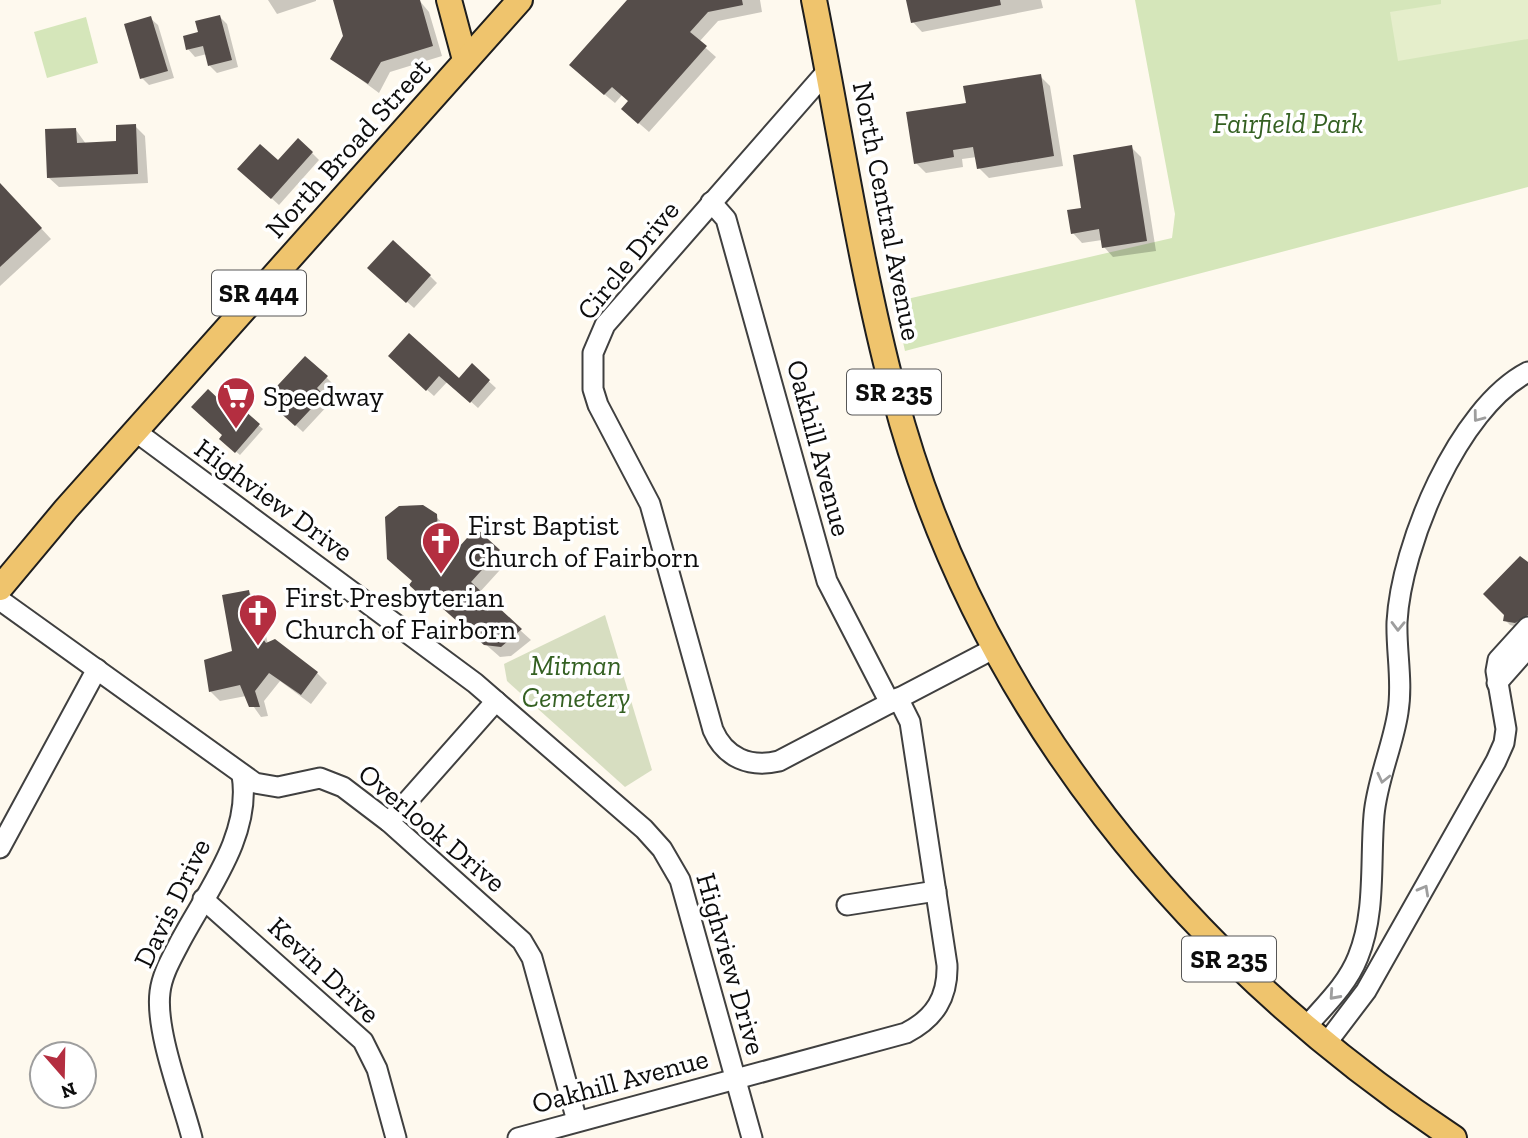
<svg xmlns="http://www.w3.org/2000/svg" width="1528" height="1138" viewBox="0 0 1528 1138" font-family="'Zilla Slab',serif">
  <style>
    .green { fill: #d5e6ba }
    .cemetery { fill: #d7dec1 }
    .pitch { fill: #e5eecb }
    .shadow { fill: #0003 }
    .building { fill: #554d4a }
    .lines { fill: none; stroke-linecap: round; stroke-linejoin: round }
    .minor-casing { stroke: #404040; stroke-width: 23 }
    .major-casing { stroke: #1e1e1e; stroke-width: 28 }
    .minor { stroke: #fff; stroke-width: 19 }
    .major { stroke: #efc46d; stroke-width: 24 }
    .oneway { stroke: #9e9e9e }
    .labels { text-anchor: middle; dominant-baseline: central; stroke-width: 7; stroke-linejoin: round; paint-order: stroke }
    .shield { fill: #fff; stroke: #565656; stroke-width: 2 }
    .shield-label { font-size: 26px; font-weight: bold; fill: #0d0d0d }
    .park-label { font-size: 28px; font-style: italic; fill: #346022; stroke: #fff }
    .street-label { font-size: 28px; fill: #0d0d0d; stroke: #fff }
    .poi-label { font-size: 28px; fill: #0d0d0d; stroke: #fff; text-anchor: start }
  </style>
  <rect width="100%" height="100%" fill="#fef9ee"/>
  <g class="green">
    <path d="M1135,0H1528V187L905,351L894,302L1172,238L1175,214Z"/>
    <path d="M86,17L98,63L47,78L34,32Z"/>
  </g>
  <path class="cemetery" d="M605,615L652,770L625,787L507,681L504,664Z"/>
  <path class="pitch" d="M1441,0H1528V39L1398,61L1390,12L1441,4Z"/>
  <g class="shadow">
    <path d="M268,0H316V1L277,14Z"/>
    <path d="M335,0H419L429,12L442,56L390,72L379,93L333,59L345,36Z"/>
    <path d="M630,0H760L762,12L718,21L699,42L716,57L649,132L633,118L630,102L622,95L615,103L581,75Z"/>
    <path d="M908,0H1041L1043,8L922,32L913,22Z"/>
    <path d="M220,17L227,24L238,67L217,73L210,66L207,54L195,57L188,49Z"/>
    <path d="M150,18L158,25L174,78L149,85L142,78Z"/>
    <path d="M1040,76L1050,86L1063,166L989,178L979,168L977,157L962,159L963,167L926,173L916,163L968,104Z"/>
    <path d="M135,126L145,136L148,183L59,187L49,178L76,130L86,144L118,142Z"/>
    <path d="M1131,147L1141,157L1156,251L1113,257L1104,247L1102,240L1082,243L1073,233L1083,209Z"/>
    <path d="M312,153L319,160L279,205L247,176Z"/>
    <path d="M0,184L51,239L0,286Z"/>
    <path d="M377,275L430,276L437,283L414,308Z"/>
    <path d="M397,363L459,380L472,366L496,388L478,408L448,381L434,396Z"/>
    <path d="M326,377L333,384L323,396L330,403L303,432L275,406Z"/>
    <path d="M244,413L263,429L240,455L221,439Z"/>
    <path d="M435,516L446,526L448,561L499,551L509,560L479,593L531,640L511,656L500,657L435,600L431,604L411,585Z"/>
    <path d="M1528,565V622L1521,628L1510,625L1505,620Z"/>
    <path d="M249,592L258,602L268,644L317,673L327,683L311,704L280,681L264,701L268,716L261,717L246,696L220,701L210,691L234,652Z"/>
  </g>
  <g class="building">
    <path d="M333,0H420L433,46L381,62L368,84L330,59L343,36Z"/>
    <path d="M627,0H742L743,5L708,12L690,32L707,46L638,124L621,109L628,101L612,87L604,95L569,65Z"/>
    <path d="M906,0H1000L1001,5L911,23Z"/>
    <path d="M220,15L232,60L208,66L203,46L186,50L183,36L198,32L195,21Z"/>
    <path d="M151,16L168,71L140,79L124,24Z"/>
    <path d="M1041,74L1054,156L977,169L973,147L953,150L954,157L914,164L906,112L966,103L963,86Z"/>
    <path d="M136,124L138,174L47,178L45,129L76,128L77,143L116,141V125Z"/>
    <path d="M298,138L313,152L271,199L237,169L260,144L278,160Z"/>
    <path d="M1132,145L1147,241L1102,248L1099,229L1071,234L1067,210L1081,208L1073,155Z"/>
    <path d="M0,183L42,228L0,267Z"/>
    <path d="M393,240L431,275L406,303L367,268Z"/>
    <path d="M409,333L459,378L472,363L490,380L470,403L439,376L426,391L388,356Z"/>
    <path d="M305,356L328,376L317,388L324,395L295,426L265,399Z"/>
    <path d="M208,389L238,417L244,410L260,424L235,453L219,439L222,435L191,407Z"/>
    <path d="M423,505L437,514L440,568L476,528L500,550L471,582L522,629L501,647L484,645L424,592L420,595L409,585L412,581L387,559L385,517L399,506Z"/>
    <path d="M1520,556L1528,562V615L1515,623L1503,621L1504,615L1483,594Z"/>
    <path d="M249,590L256,629L266,643L275,639L318,672L301,695L269,673L255,691L260,707H249L240,685L209,692L204,660L232,651L222,595Z"/>
  </g>
  <g class="lines">
    <g class="minor-casing">
      <g id="minor">
        <path d="M828,70L605,325L593,353V389L598,405L650,504L713,730C725,758 750,768 779,761L995,648"/>
        <path d="M711,202L726,219L827,581L890,703"/>
        <path d="M135,431L475,683L644,829L662,849L680,880L752,1138"/>
        <path d="M0,600L255,783L278,787L320,778L343,787L389,822L522,941L532,958L577,1121"/>
        <path d="M1497,683L1528,648"/>
        <path d="M389,822L496,701"/>
        <path d="M0,848L97,669"/>
        <path d="M203,899L363,1041L377,1069L396,1138"/>
        <path d="M847,905L936,891"/>
        <path d="M1305,1028C1325,1005 1347,985 1358,957C1376,913 1370,861 1374,815C1377,780 1393,746 1398,712C1403,682 1396,651 1397,622C1401,546 1458,408 1528,372"/>
        <path d="M1325,1045L1366,991L1496,761L1504,743L1506,729L1496,671L1498,660L1528,627"/>
        <path d="M192,1138C182,1099 155,1031 160,992C162,974 172,958 180,942C207,891 252,835 242,775"/>
        <path d="M518,1138L906,1033C935,1018 948,997 947,965L910,722L898,698"/>
      </g>
    </g>
    <g class="major-casing">
      <g id="major">
        <path d="M449,0L465,60"/>
        <path d="M814,0C840,130 860,266 894,394C976,706 1188,962 1454,1138"/>
        <path d="M0,588L66,509L520,0"/>
      </g>
    </g>
    <use href="#minor" class="minor"/>
    <use href="#major" class="major"/>
  </g>
  <defs><path id="oneway-chevron" d="M-2-3.5L2.5 0L-2 3.5" fill="none" stroke-width="1.6" stroke-linecap="round" stroke-linejoin="round" transform="scale(1.75)"/></defs>
  <g class="oneway">
    <use href="#oneway-chevron" transform="translate(1478 417) rotate(127)"/>
    <use href="#oneway-chevron" transform="translate(1398 626) rotate(91)"/>
    <use href="#oneway-chevron" transform="translate(1383 778) rotate(103)"/>
    <use href="#oneway-chevron" transform="translate(1424 890) rotate(-61)"/>
    <use href="#oneway-chevron" transform="translate(1334 995) rotate(132)"/>
  </g>
  <defs>
    <g id="supermarket-pin" transform="scale(2.0125)"><path d="M0 17L-7.5 6A9.5 9.5 0 1 1 7.5 6Z" fill="#b42e40" stroke="#fff"/><path d="M-6-5.5h2.5l.6 2H6L4.5 2H-2.5L-4.4-4H-6ZM-1.5 3.2a1.3 1.3 0 1 0 .1 0ZM3 3.2a1.3 1.3 0 1 0 .1 0Z" fill="#fff"/></g>
    <g id="church-pin" transform="scale(2.0125)"><path d="M0 17L-7.5 6A9.5 9.5 0 1 1 7.5 6Z" fill="#b42e40" stroke="#fff"/><path d="M-1.2-6h2.4v3.5h3.3v2.4h-3.3V6h-2.4V-.1h-3.3v-2.4h3.3Z" fill="#fff"/></g>
  </defs>
  <g fill-rule="evenodd">
    <use href="#supermarket-pin" x="236" y="396"/>
    <use href="#church-pin" x="441" y="541"/>
    <use href="#church-pin" x="258" y="613"/>
  </g>
  <g class="labels">
    <g class="shield">
      <rect x="212" y="270.5" width="94" height="45" rx="5"/>
      <rect x="847" y="369.5" width="94" height="45" rx="5"/>
      <rect x="1182" y="936.5" width="94" height="45" rx="5"/>
    </g>
    <g class="shield-label">
      <text x="259" y="293">SR 444</text>
      <text x="894" y="392">SR 235</text>
      <text x="1229" y="959">SR 235</text>
    </g>
    <g class="park-label">
      <text x="1288" y="123">Fairfield Park</text>
      <text x="576" y="665">Mitman<tspan x="576" dy="32">Cemetery</tspan></text>
    </g>
    <g class="street-label">
      <text transform="translate(348 148) rotate(-48)">North Broad Street</text>
      <text transform="translate(887 211) rotate(79)">North Central Avenue</text>
      <text transform="translate(628 260) rotate(-51)">Circle Drive</text>
      <text transform="translate(819 448) rotate(75)">Oakhill Avenue</text>
      <text transform="translate(274 500) rotate(36)">Highview Drive</text>
      <text transform="translate(432 828) rotate(40)">Overlook Drive</text>
      <text transform="translate(172 903) rotate(-64)">Davis Drive</text>
      <text transform="translate(731 964) rotate(74)">Highview Drive</text>
      <text transform="translate(324 970) rotate(43)">Kevin Drive</text>
      <text transform="translate(620 1081) rotate(-15)">Oakhill Avenue</text>
    </g>
    <g class="poi-label">
      <text x="263" y="396">Speedway</text>
      <text x="468" y="525">First Baptist<tspan x="468" dy="32">Church of Fairborn</tspan></text>
      <text x="285" y="597">First Presbyterian<tspan x="285" dy="32">Church of Fairborn</tspan></text>
    </g>
  </g>
  <g transform="translate(63 1075) rotate(160)"><circle r="33" fill="#ffffff" stroke="#9e9e9e" stroke-width="2"/>
  <path d="M0-5L12 26L0 18L-12 26Z" fill="#b42e40"/>
  <text y="-10" font-size="19" font-weight="bold" text-anchor="middle" fill="#0d0d0d">N</text>
  </g>
</svg>
